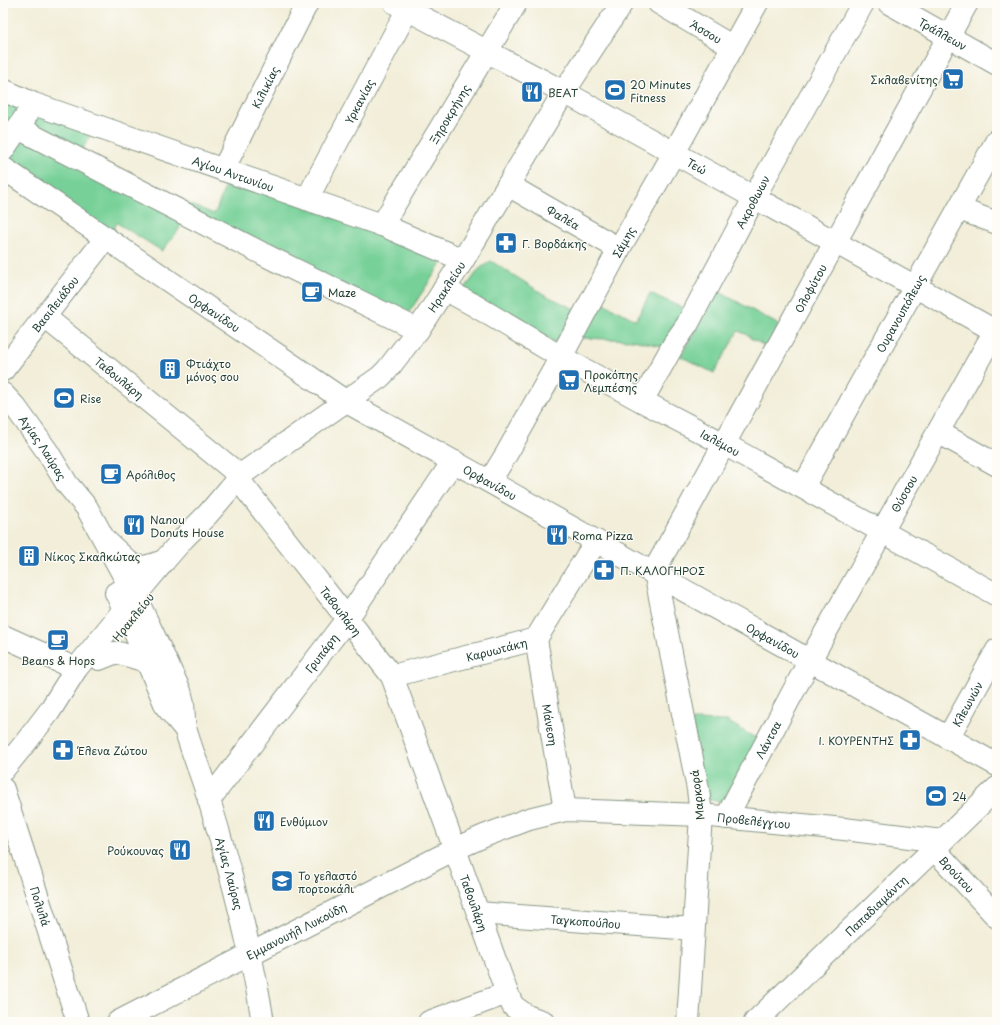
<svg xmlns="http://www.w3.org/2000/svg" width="1000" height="1025" viewBox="0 0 1000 1025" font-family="'Playpen Sans',sans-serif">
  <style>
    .green { fill: #76d097; stroke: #4a8666 }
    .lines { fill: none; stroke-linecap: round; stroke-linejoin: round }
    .minor-casing { stroke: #889686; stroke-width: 24 }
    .major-casing { stroke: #889686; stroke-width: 24 }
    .minor { stroke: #fff; stroke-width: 22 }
    .major { stroke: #fff; stroke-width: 22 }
    .labels { text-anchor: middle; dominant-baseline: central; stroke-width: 3; stroke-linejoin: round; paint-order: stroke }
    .street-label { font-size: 11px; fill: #1f3d34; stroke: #fdfcf7 }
    .poi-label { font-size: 11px; fill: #1f3d34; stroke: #fdfcf7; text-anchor: start }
  </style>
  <rect width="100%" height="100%" fill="#fdfcf7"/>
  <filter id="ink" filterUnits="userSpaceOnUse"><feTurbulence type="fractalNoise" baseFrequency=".025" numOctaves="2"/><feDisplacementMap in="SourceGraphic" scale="8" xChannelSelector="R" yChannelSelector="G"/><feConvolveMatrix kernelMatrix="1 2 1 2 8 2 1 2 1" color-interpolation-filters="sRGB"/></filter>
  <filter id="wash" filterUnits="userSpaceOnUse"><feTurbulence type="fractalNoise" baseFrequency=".012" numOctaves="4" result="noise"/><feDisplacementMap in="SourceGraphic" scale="16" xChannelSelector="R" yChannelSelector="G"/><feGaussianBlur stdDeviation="0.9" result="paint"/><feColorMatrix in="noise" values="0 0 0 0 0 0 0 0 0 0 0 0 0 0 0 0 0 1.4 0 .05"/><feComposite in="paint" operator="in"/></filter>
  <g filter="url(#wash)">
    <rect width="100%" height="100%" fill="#f2eed9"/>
    <g class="green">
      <path d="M3,93L24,101L3,136Z"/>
      <path d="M41,111L93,130L80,154L180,200L214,214L217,208L228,179L441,256V264L408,314L183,221L178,231L162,251L117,223L111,233L6,162Z"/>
      <path d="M491,261L545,295L575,309L556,343L464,290L479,269Z"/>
      <path d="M718,291L779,325L767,347L750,338L748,335L738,331L714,373L680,356Z"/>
      <path d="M650,293L685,309L665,347L633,340L581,338L601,302L636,320Z"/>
      <path d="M692,720L727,721L759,740L722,802L705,799Z"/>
    </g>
  </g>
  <g filter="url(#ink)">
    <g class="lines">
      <g class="minor-casing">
        <g id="minor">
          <path id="s1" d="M395,3L564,92L997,332"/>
          <path id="s2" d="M659,3L733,47"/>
          <path id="s3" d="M889,3L997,64"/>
          <path id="s4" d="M3,90L34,104L382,225L463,260"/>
          <path d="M18,128L271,258L418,330"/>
          <path d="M3,150L26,116"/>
          <path id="s5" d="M3,168L345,401L997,765"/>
          <path id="s6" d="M223,170L307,3"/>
          <path id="s7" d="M508,185L619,249"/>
          <path id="s8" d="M307,199L411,3"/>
          <path d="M959,209L997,223"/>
          <path id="s9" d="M382,225L516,3"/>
          <path id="s10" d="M444,289L472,304L561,357L642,401L724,444L997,595"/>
          <path id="s11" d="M45,317L232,469L238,479L392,676L507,993L513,1006L527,1016L544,1022"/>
          <path id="s12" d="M3,370L106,238"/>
          <path id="s13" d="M3,394L16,408L47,451L67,484L87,508L135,596L180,691C181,695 182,699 183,703C184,712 183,722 186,731C193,755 203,778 210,803C232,875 251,948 263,1022"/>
          <path id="s14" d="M642,401L675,342L687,325L762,183L863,3"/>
          <path d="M938,432L997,465"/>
          <path id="s15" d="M490,481L507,453L561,357L619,249L674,153L757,3"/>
          <path id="s16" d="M803,487L997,140"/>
          <path d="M116,593L130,621L166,706L185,729"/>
          <path d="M3,636L76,669"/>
          <path id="s17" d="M536,639L565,810"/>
          <path id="s18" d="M392,676L536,639L596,541"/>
          <path id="s19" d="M948,738L997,650"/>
          <path id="s20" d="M3,789L78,1022"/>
          <path id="s21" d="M209,800L331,640L347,619L450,466L455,462"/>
          <path id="s22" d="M726,818L810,660L997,327"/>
          <path id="s23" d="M934,849L997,917"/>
          <path id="s24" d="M478,913L693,929"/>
          <path id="s25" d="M118,1022L455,849L484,836L529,819L565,810L701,815L844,829L942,841"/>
          <path d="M429,1022L507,993"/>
          <path id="s26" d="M688,1022L701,815L698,789L656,577L653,573L967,3"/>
          <path id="s27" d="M755,1022L997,788"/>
        </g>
      </g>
      <g class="major-casing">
        <g id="major">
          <path d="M106,541L131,564C143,570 151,565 164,561"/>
          <path d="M99,659L114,653H119L146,661"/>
          <path id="s28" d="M3,770L26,742L49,712L76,669L135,596L164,561L184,538L208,514L242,474L380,377L387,370L418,330L463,260L564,92L622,3"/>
        </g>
      </g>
      <use href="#minor" class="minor"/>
      <use href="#major" class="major"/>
    </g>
  </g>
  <defs>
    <g id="supermarket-square" transform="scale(1.15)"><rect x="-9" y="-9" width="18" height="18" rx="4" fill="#1f6fb2" stroke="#fdfcf7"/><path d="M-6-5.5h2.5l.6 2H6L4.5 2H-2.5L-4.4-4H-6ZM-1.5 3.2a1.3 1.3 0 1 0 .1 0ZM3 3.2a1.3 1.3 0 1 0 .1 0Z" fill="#fff"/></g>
    <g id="stadium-square" transform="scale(1.15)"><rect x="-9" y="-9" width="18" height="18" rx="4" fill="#1f6fb2" stroke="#fdfcf7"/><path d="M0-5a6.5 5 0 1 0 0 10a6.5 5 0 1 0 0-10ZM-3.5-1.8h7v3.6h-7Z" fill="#fff"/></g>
    <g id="restaurant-square" transform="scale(1.15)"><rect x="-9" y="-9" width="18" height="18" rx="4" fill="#1f6fb2" stroke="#fdfcf7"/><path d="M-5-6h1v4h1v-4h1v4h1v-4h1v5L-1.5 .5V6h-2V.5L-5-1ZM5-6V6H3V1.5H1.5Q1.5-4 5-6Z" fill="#fff"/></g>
    <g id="pharmacy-square" transform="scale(1.15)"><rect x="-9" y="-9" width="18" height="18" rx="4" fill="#1f6fb2" stroke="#fdfcf7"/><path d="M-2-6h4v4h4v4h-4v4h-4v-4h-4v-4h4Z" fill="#fff"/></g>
    <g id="cafe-square" transform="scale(1.15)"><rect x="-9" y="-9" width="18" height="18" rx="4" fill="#1f6fb2" stroke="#fdfcf7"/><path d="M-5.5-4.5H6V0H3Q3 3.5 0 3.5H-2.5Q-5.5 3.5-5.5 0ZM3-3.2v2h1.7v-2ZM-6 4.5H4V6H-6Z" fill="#fff"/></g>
    <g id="building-square" transform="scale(1.15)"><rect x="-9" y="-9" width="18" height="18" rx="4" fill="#1f6fb2" stroke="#fdfcf7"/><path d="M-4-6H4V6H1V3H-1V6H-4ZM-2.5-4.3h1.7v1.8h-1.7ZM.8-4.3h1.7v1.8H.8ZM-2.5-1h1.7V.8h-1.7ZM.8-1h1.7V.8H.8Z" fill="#fff"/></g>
    <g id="school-square" transform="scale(1.15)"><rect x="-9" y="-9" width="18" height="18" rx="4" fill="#1f6fb2" stroke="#fdfcf7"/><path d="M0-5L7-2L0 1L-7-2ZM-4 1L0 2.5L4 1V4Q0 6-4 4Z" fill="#fff"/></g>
  </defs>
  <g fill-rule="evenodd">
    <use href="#supermarket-square" x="953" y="79"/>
    <use href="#stadium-square" x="615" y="90"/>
    <use href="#restaurant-square" x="532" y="92"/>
    <use href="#pharmacy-square" x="506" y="243"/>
    <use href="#cafe-square" x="312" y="292"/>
    <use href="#building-square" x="170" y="369"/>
    <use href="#supermarket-square" x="569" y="380"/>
    <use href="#stadium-square" x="64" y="398"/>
    <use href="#cafe-square" x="111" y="474"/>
    <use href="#restaurant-square" x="134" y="525"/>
    <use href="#restaurant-square" x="557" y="535"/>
    <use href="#building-square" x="29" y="556"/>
    <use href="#pharmacy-square" x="604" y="570"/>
    <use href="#cafe-square" x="58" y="640"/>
    <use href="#pharmacy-square" x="910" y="740"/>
    <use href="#pharmacy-square" x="63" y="750"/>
    <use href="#stadium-square" x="936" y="796"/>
    <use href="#restaurant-square" x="264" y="821"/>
    <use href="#restaurant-square" x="180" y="850"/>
    <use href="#school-square" x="282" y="881"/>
  </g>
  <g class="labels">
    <g class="street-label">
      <text stroke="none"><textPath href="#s2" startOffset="55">Άσσου</textPath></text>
      <text stroke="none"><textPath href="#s3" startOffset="62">Τράλλεων</textPath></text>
      <text stroke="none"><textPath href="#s6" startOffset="93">Κιλικίας</textPath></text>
      <text stroke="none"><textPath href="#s8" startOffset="111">Υρκανίας</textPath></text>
      <text stroke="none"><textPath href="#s9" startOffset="130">Ξηροκρήνης</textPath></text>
      <text stroke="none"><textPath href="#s1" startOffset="343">Τεώ</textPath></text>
      <text stroke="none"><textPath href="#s4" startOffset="245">Αγίου Αντωνίου</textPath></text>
      <text stroke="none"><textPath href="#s14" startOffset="228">Ακροθωων</textPath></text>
      <text stroke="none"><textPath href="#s7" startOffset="64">Φαλέα</textPath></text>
      <text stroke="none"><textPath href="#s15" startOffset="274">Σάμης</textPath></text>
      <text stroke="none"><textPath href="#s28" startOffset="662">Ηρακλείου</textPath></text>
      <text stroke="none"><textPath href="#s26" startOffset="780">Ολοφύτου</textPath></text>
      <text stroke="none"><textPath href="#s12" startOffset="84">Βασιλειάδου</textPath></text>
      <text stroke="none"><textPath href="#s5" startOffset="256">Ορφανίδου</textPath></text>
      <text stroke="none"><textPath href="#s16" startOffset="199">Ουρανουπόλεως</textPath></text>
      <text stroke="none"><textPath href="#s11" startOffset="96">Ταβουλάρη</textPath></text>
      <text stroke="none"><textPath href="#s10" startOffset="316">Ιαλέμου</textPath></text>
      <text stroke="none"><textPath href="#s13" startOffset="67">Αγίας Λαύρας</textPath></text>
      <text stroke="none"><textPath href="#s5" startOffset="580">Ορφανίδου</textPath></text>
      <text stroke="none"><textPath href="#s22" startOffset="370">Θύσσου</textPath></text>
      <text stroke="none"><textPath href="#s11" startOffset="420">Ταβουλάρη</textPath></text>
      <text transform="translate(133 617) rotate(-51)">Ηρακλείου</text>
      <text stroke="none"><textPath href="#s5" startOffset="904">Ορφανίδου</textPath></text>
      <text stroke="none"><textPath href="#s18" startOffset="108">Καρυωτάκη</textPath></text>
      <text stroke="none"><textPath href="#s21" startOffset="185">Γρυπάρη</textPath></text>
      <text stroke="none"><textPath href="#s19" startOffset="39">Κλεωνών</textPath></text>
      <text stroke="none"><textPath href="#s17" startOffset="87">Μάνεση</textPath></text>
      <text stroke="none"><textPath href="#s22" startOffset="89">Λάντσα</textPath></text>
      <text transform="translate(697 795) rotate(-97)">Μαρκορά</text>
      <text stroke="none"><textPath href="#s25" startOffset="685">Προβελέγγιου</textPath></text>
      <text stroke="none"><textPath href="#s13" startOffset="537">Αγίας Λαύρας</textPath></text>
      <text stroke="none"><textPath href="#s23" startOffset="34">Βρούτου</textPath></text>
      <text stroke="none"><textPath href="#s11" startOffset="744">Ταβουλάρη</textPath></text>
      <text stroke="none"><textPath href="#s27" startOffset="168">Παπαδιαμάντη</textPath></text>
      <text stroke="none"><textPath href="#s20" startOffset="123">Πολυλά</textPath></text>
      <text stroke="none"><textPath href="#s24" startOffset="108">Ταγκοπούλου</textPath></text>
      <text stroke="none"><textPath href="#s25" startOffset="200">Εμμανουήλ Λυκούδη</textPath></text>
    </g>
    <g class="poi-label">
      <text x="938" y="79" text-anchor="end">Σκλαβενίτης</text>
      <text x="630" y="84">20 Μinutes<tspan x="630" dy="13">Fitness</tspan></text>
      <text x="548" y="92">ΒΕΑΤ</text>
      <text x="522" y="243">Γ. Βορδάκης</text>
      <text x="328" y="292">Maze</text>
      <text x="186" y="363">Φτιάχτο<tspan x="186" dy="13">μόνος σου</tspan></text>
      <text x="584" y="374">Προκόπης<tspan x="584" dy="13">Λεμπέσης</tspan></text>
      <text x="80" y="398">Rise</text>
      <text x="126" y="474">Αρόλιθος</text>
      <text x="150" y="519">Nanou<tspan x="150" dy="13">Donuts House</tspan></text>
      <text x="572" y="535">Roma Pizza</text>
      <text x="44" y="556">Νίκος Σκαλκώτας</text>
      <text x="620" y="570">Π. ΚΑΛΟΓΗΡΟΣ</text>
      <text x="58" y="660" text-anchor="middle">Beans &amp; Hops</text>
      <text x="894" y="740" text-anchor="end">Ι. ΚΟΥΡΕΝΤΗΣ</text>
      <text x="78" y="750">Έλενα Ζώτου</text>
      <text x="952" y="796">24</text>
      <text x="280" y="821">Ενθύμιον</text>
      <text x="164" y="850" text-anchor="end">Ρούκουνας</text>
      <text x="298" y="875">Το γελαστό<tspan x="298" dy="13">πορτοκάλι</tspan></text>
    </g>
  </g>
  <rect width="1000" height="1025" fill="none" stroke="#fdfcf7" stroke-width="16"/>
</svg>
